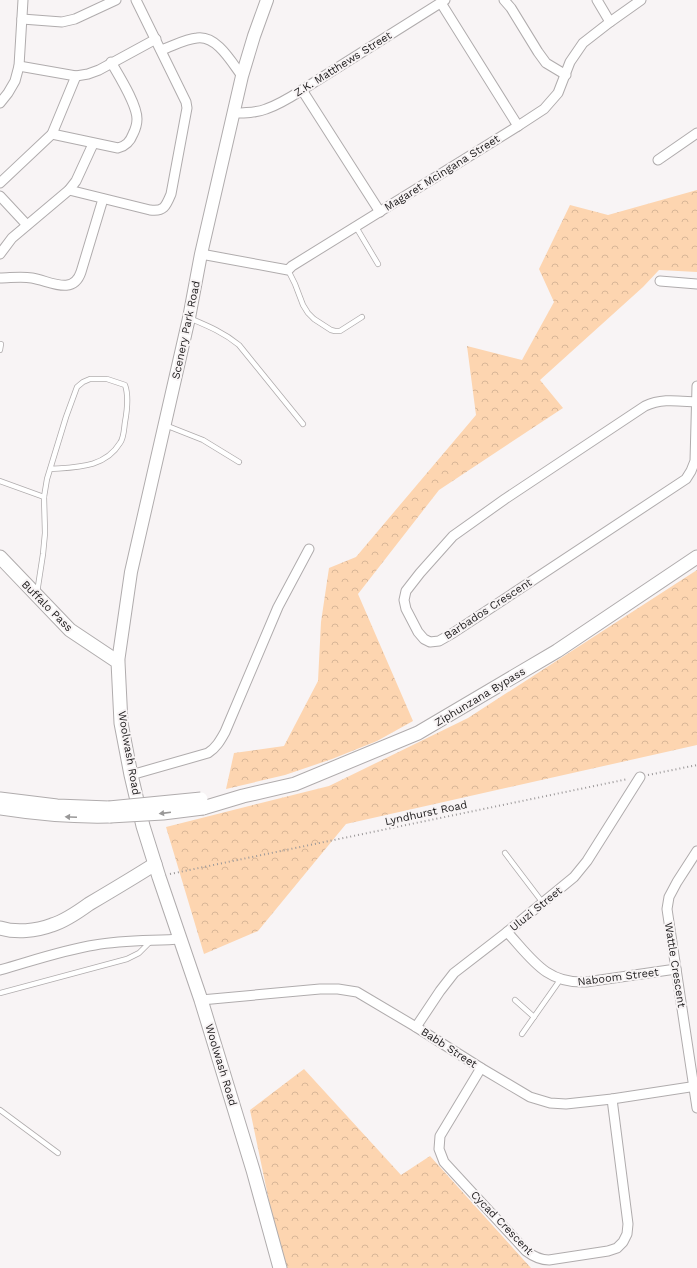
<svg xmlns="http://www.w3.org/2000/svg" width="697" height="1268" viewBox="0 0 697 1268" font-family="'Work Sans',sans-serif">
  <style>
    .forest { fill: url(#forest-crowns) }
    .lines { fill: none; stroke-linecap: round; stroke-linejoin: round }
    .service-casing { stroke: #b0acad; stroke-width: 6 }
    .minor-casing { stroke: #b0acad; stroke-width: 11 }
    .tertiary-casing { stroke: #b0acad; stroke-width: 14 }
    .secondary-casing { stroke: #b0acad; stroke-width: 15 }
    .path { stroke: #9a9798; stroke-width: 2; stroke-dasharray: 1 3; stroke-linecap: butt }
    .service { stroke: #fff; stroke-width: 4.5 }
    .minor { stroke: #fff; stroke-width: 9 }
    .tertiary { stroke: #fff; stroke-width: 12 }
    .secondary { stroke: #fff; stroke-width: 13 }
    .secondary-bridge-casing { stroke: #b0acad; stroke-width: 15; stroke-linecap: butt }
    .secondary-bridge { stroke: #fff; stroke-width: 13 }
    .oneway { fill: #999898 }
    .labels { text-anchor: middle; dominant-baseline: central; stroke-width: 4; stroke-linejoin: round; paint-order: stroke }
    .street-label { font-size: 11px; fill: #1c1a1b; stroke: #f8f4f5 }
  </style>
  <defs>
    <pattern id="forest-crowns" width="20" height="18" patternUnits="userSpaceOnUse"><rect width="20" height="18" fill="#fdd5b0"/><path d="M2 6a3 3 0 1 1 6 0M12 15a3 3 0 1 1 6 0" fill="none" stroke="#d8b697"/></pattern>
  </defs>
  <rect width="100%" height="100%" fill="#f8f4f5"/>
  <g class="forest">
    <path d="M697,190V272L659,270L643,287L540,380L563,408L439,490L358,594L413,721L377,741L332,759L285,775L226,789L234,753L284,746L318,681L321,622L329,568L356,557L476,415L467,346L522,360L554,302L539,269L570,205L608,215Z"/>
    <path d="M697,570V745L346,824L258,931L204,954L166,827L329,786L468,718Z"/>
    <path d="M304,1069L401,1175L430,1156L531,1268H283L250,1110Z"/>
  </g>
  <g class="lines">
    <g class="service-casing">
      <g id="service">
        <path d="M356,227L378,264"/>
        <path d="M288,270L295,284L303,305L308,313L314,319L331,330L335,331H340L362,317"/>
        <path d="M189,318C208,326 223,332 239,345L303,424"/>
        <path d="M0,350L1,344"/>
        <path d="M165,425L203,440L239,462"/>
        <path d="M0,481L44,497"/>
        <path d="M37,593L43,554L45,533L44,497L47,479L66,417L77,387L83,382L90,379H107L125,385C129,396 127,411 125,422C124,428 124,438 120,443C105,468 76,467 50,469"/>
        <path d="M505,853L543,903"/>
        <path d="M0,993L127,959L139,953L151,941"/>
        <path d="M515,1000L534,1017"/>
        <path d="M522,1034L560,980"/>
        <path d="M0,1110L58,1153"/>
      </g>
    </g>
    <g class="minor-casing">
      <g id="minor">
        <path d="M504,0L511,8L538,52L546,63L566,75"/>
        <path d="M597,0L610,22"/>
        <path d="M441,3L518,126"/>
        <path d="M22,19L62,22L75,19L116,0"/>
        <path d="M161,50C173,46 185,39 197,38C217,35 232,63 242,76"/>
        <path d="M19,66L76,76L88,74L99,70L156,39"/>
        <path d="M302,90L380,212"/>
        <path d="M0,103L8,93L15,81L19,66L23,0"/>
        <path d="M234,113C245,113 256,113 266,109C278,105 291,97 302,90L445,0"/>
        <path d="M52,134L118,148C126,146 130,142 133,134C135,130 137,124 137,119C137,104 119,76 111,62"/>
        <path d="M658,160L697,133"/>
        <path d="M0,183L52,134L76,76"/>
        <path d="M69,190L150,210C164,212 166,206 171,194L187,108L186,102L136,0"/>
        <path d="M0,196L27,225"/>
        <path d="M0,254L12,238L69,190L76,181L93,144"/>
        <path d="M201,254L288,270L292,266L518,126L544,109L558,93L570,62L583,43L610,22L641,0"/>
        <path d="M0,278C10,278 21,276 32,278C50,281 73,296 81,272L103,199"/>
        <path d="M660,281L697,284"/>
        <path d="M696,402C678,401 662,398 645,406L505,499L453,536L420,573L406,591L404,600L406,609L418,632L424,639L430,642L439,641L453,633L686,479L691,471L695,461L697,386"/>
        <path d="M131,775L208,753C216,748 220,741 225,732L278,607L309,549"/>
        <path d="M697,851L677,882L669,897L667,909L697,1108"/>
        <path d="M507,932C532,959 546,984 586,982L676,969"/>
        <path d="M0,970C32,961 63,950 95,945C123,940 152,941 181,939"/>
        <path d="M201,1000L320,989H338L357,992L416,1027L481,1068L530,1097L550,1103L566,1104L612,1099L697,1086"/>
        <path d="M416,1027L440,991L454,973L507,932L574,877L587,861L640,777"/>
        <path d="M481,1068L440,1136L439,1149L444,1162L526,1251C534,1257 540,1260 549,1260L608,1251L617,1248L623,1242L627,1234L628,1224L612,1099"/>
      </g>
    </g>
    <g class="tertiary-casing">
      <path id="tertiary" d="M118,662L131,572L189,318L201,254L242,76L254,36L267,0"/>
    </g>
    <g class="secondary-casing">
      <g id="secondary">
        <path d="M0,557L70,630L118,662L121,723L131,775L143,826L159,877L201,1000L253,1170L280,1268"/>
        <path d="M0,799L57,806L109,808"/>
        <path d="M0,808C38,814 71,817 110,816"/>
        <path d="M203,808L243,796L295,784L418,733L557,651L697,557"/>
        <path d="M0,928C16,933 36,931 52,925C65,921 78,912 89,904C111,891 133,878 155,864"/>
      </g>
    </g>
    <g class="path">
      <path d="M648,775L697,765"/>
      <path d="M170,874L628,779"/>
    </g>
    <use href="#service" class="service"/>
    <use href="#minor" class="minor"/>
    <use href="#tertiary" class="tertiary"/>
    <use href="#secondary" class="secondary"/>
    <g class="secondary-bridge-casing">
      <g id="secondary-bridge">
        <path d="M109,808L201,799"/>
        <path d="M110,816L163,813L203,808"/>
      </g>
    </g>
    <use href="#secondary-bridge" class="secondary-bridge"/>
  </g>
  <defs><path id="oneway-solid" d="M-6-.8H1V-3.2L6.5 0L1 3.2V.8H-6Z"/></defs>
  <g class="oneway">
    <use href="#oneway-solid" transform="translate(165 813) rotate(173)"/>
    <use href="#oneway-solid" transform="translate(71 817) rotate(-177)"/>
  </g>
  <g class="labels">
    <g class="street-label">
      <text transform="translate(343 64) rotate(-32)">Z.K. Matthews Street</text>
      <text transform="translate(442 173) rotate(-32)">Magaret Mcingana Street</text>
      <text transform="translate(186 330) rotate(-78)">Scenery Park Road</text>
      <text transform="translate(47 606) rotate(45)">Buffalo Pass</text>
      <text transform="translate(488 609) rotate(-33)">Barbados Crescent</text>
      <text transform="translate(480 697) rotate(-31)">Ziphunzana Bypass</text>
      <text transform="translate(129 753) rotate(80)">Woolwash Road</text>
      <text transform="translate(426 813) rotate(-12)">Lyndhurst Road</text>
      <text transform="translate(536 909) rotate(-39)">Uluzi Street</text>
      <text transform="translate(675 965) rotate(81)">Wattle Crescent</text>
      <text transform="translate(618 977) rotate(-7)">Naboom Street</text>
      <text transform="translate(449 1048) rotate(33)">Babb Street</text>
      <text transform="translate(221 1065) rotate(73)">Woolwash Road</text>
      <text transform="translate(502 1223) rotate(46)">Cycad Crescent</text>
    </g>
  </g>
</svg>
